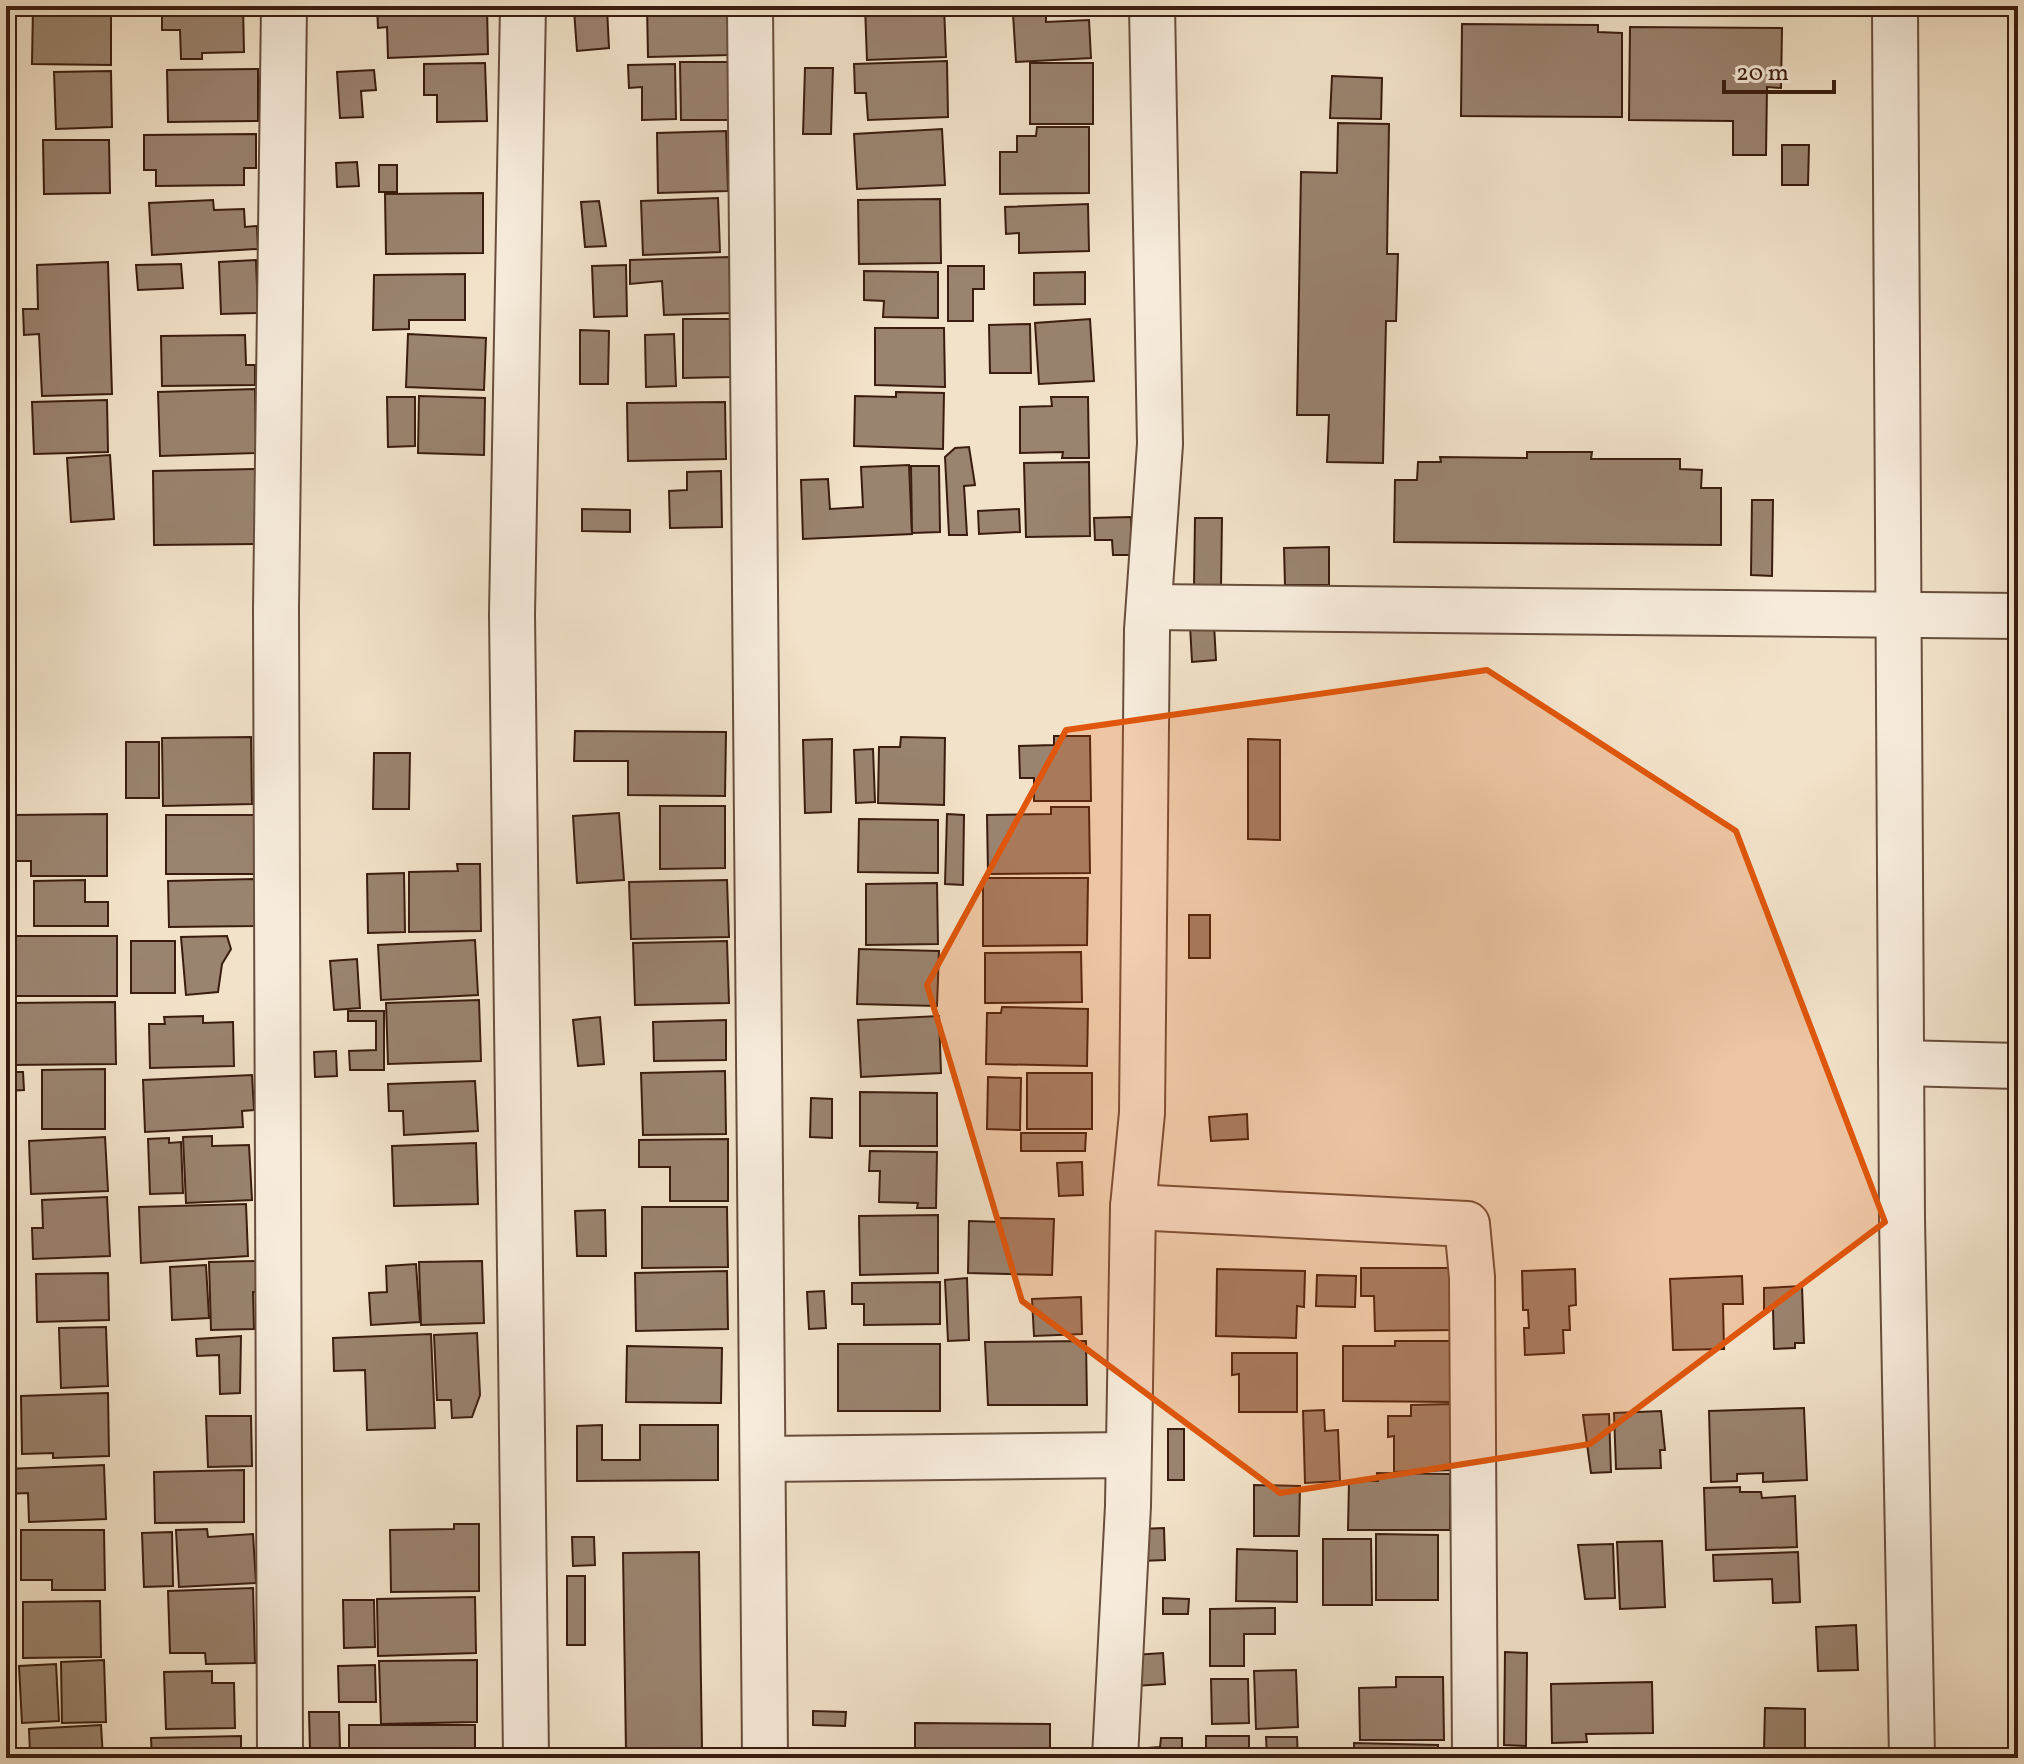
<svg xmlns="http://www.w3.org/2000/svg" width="2024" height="1764" viewBox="0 0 2024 1764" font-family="Vollkorn,serif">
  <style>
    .building { fill: #9a836f; stroke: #3a1d0e; stroke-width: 2 }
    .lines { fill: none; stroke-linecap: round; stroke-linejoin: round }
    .minor-casing { stroke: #684e3d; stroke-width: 48 }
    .minor { stroke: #f7ecdc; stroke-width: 44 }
    .marked { fill: #df560c; fill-opacity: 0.2; stroke: #df560c; stroke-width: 6; stroke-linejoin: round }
  </style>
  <rect width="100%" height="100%" fill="#f2e2c9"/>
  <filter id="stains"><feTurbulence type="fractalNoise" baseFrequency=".0025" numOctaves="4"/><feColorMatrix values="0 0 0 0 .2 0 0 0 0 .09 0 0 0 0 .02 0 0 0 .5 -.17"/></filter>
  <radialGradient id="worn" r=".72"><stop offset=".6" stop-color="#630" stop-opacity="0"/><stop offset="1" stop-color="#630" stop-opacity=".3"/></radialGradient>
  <g class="building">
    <path d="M33,6L111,7V65L32,64Z"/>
    <path d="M162,6H243L244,52L202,53V59H181L180,30H162Z"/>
    <path d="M487,6L488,54L388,58L387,27L378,28L377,7Z"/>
    <path d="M647,6H729L730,55L648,57Z"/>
    <path d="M865,6H944L946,57L867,60Z"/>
    <path d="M1024,6H1094V7L1024,8Z"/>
    <path d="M607,8L609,48L577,51L574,10Z"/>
    <path d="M1046,12V22L1089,20L1091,58L1016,62L1013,14Z"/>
    <path d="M1462,24L1598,25V32L1622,33V117L1461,116Z"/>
    <path d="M1630,27L1782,28L1781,88L1767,87L1766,155H1733V121L1629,120Z"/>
    <path d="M947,61L948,117L868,120L866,93H855L854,64Z"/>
    <path d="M680,62H729L730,120H681Z"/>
    <path d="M485,63L487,121L437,122V95H424V64Z"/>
    <rect x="1030" y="63" width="63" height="61"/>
    <path d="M675,64L676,119L642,120V87L629,88L628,65Z"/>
    <path d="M805,68H833L831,134H803Z"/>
    <path d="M258,69V121L168,122L167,70Z"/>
    <path d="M374,70L376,90L361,91L363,117L340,118L337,72Z"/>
    <path d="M111,71L112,127L56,129L54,72Z"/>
    <path d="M1332,76L1382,78L1381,119L1330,118Z"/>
    <path d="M1338,123L1389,124L1387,254H1398L1396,321H1386L1383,463L1327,462L1329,415H1297L1301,172L1337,173Z"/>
    <path d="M1037,127H1089V193L1000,194V152H1017V136H1036Z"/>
    <path d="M942,129L945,185L857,189L854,134Z"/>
    <path d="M726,131L728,191L658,193L657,133Z"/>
    <path d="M256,134V168H244V185L156,186V170H144V135Z"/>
    <path d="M43,140H109L110,193L44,194Z"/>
    <path d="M1782,145H1809L1808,185H1782Z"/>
    <path d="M357,162L359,186L337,187L336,163Z"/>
    <rect x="379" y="165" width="18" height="27"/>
    <path d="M483,193V253L386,254L385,194Z"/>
    <path d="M718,198L720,252L643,255L641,201Z"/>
    <path d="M940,199L941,263L859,264L858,200Z"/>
    <path d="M213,200L214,210L244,209L245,227L257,226L258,249L152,255L149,203Z"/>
    <path d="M599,201L606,246L585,247L581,202Z"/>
    <path d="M1088,204L1089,251L1019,253V233L1006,234L1005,207Z"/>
    <path d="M729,257L731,313L664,315L662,281L630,284V260Z"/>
    <path d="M256,260L258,313L221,314L219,262Z"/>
    <path d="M108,262L112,394L42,396L39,334L24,335L23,309H38L37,265Z"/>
    <path d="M181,264L183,288L138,290L136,265Z"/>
    <path d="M626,265L627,316L594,317L592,266Z"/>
    <path d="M948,266H984V289H973V321H948Z"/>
    <path d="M864,271L938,272V318L883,317L884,301L864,300Z"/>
    <path d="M1085,272V304L1034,305V273Z"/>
    <path d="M465,274V320H409V329L373,330L374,275Z"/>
    <path d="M683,319H731V377L683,378Z"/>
    <path d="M1090,319L1094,381L1039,384L1035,323Z"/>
    <path d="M1030,324L1031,373H990L989,325Z"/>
    <path d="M875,328H944L945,387L875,385Z"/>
    <path d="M580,330L609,331L608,384H580Z"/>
    <path d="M408,334L486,338L484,390L406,387Z"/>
    <path d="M674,334L676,386L646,387L645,335Z"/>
    <path d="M245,335L246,365H255V385L162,386L161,336Z"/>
    <path d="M6,339H9L10,396H6Z"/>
    <path d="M255,389L256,453L160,456L158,392Z"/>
    <path d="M896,392L944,393L943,449L854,446L855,396L896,397Z"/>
    <path d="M419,396L485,398L484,455L418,453Z"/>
    <path d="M387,397H415V446L388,447Z"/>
    <path d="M1051,397H1088L1089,458H1062L1063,452L1020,453V407L1052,406Z"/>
    <path d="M107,400L108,452L34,454L32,402Z"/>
    <path d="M725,402L726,459L628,461L627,403Z"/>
    <path d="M969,447L975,485L964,486L967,535H949L945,457L955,448Z"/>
    <path d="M1527,452H1592L1591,459H1680V469L1702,470L1701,488H1721V545L1394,542L1395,480H1417L1418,462H1441L1440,457L1527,458Z"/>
    <path d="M110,455L114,519L71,522L67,458Z"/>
    <path d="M1089,462L1090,536L1026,537L1024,463Z"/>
    <path d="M909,465L912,534L803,539L801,480L828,479L830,509L863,507L861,467Z"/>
    <path d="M911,466H939L940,532L912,533Z"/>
    <path d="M260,469L261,544L154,545L153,471Z"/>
    <path d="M721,471L722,527L670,528L669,491L687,490V472Z"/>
    <path d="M1752,500H1773L1772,576L1751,575Z"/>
    <path d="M582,509L630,510V532L582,531Z"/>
    <path d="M1019,509L1020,532L979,534L978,511Z"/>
    <path d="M1131,517V555H1113L1112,540H1095L1094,518Z"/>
    <path d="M1195,518H1222L1221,587H1194Z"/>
    <path d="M1329,547V585H1285L1284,548Z"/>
    <path d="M1214,624L1216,660L1192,662L1190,625Z"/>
    <rect x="6" y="731" width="10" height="30"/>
    <path d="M575,731L726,732L725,796L628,795V761H574Z"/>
    <path d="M1054,736H1090L1091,801H1034V778H1020L1019,746L1054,745Z"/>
    <path d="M251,737L252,804L163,806L162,738Z"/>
    <path d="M901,737L945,738L944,805L878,803L879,747H900Z"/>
    <path d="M832,739L831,812L805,813L803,740Z"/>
    <path d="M1248,739L1280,740V840L1248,839Z"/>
    <rect x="126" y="742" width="33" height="56"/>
    <path d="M873,749L875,802L856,803L854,750Z"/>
    <path d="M374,753H410L409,809H373Z"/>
    <path d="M660,806H725V868L660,869Z"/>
    <path d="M1051,807H1089L1090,873L988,874L987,815L1051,814Z"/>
    <path d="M619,813L624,880L577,883L573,816Z"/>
    <path d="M107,814V876H31V861H12V815Z"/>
    <path d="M947,814L964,815L963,885L945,884Z"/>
    <rect x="166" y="815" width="89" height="59"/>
    <path d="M859,819L938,820V873L858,872Z"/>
    <path d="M457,864H480L481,931L409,932V872L458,871Z"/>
    <path d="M404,873L405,932L368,933L367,874Z"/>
    <path d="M983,878H1088L1087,945L983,946Z"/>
    <path d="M254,879L255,926L169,927L168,881Z"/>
    <path d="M85,880V902H108V926H34V881Z"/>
    <path d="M727,880L729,937L631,939L629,882Z"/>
    <path d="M937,883L938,944L866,945V884Z"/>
    <rect x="1189" y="915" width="21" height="43"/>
    <rect x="16" y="936" width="101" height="60"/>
    <path d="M227,936L231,949L222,964L218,992L186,995L181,937Z"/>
    <path d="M475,940L478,995L381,1000L378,945Z"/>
    <rect x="131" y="941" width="44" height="52"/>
    <path d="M727,941L729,1003L635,1005L633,943Z"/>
    <path d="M859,949L939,951L937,1006L857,1004Z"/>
    <path d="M1081,952L1082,1002L985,1003V953Z"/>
    <path d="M357,959L360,1008L334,1010L330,961Z"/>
    <path d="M479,1000L481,1061L388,1064L386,1003Z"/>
    <path d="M115,1002L116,1064L8,1065V1003Z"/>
    <path d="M1002,1007L1088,1009L1087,1066L986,1064L987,1013H1001Z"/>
    <path d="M348,1011H384V1070H350L349,1051L376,1050V1021H348Z"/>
    <path d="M203,1016V1023L233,1022L234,1066L150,1068L149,1024H165L164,1017Z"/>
    <path d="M939,1016L941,1073L861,1077L858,1020Z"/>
    <path d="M600,1017L604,1064L578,1066L573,1020Z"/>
    <path d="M726,1020V1060L654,1061L653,1022Z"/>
    <path d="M336,1051L337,1076L315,1077L314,1052Z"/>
    <path d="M105,1069V1129H42V1070Z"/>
    <path d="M725,1071L726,1134L643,1135L641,1073Z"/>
    <path d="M6,1072H23L24,1090L6,1091Z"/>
    <rect x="1027" y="1073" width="65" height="56"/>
    <path d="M252,1075L254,1110L242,1111L243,1127L145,1132L143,1080Z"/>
    <path d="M988,1077L1021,1078L1020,1130L987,1129Z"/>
    <path d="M475,1081L478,1131L404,1135L403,1111H389L388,1084Z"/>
    <path d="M860,1092L937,1093V1146H860Z"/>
    <path d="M811,1098L832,1099V1138L810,1137Z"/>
    <path d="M1247,1114L1248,1139L1211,1141L1209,1117Z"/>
    <path d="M1021,1133H1086L1085,1151H1021Z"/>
    <path d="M212,1136V1146L249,1145L252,1200L186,1203L183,1137Z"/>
    <path d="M105,1137L108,1191L31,1194L29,1141Z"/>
    <path d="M169,1138V1143L181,1142L183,1193L150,1194L148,1139Z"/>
    <path d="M728,1139V1201H670V1167H639V1140Z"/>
    <path d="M476,1143L478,1204L394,1206L392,1146Z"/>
    <path d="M870,1151L937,1152L936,1208H917L918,1203L879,1202L880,1171H869Z"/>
    <path d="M1082,1162L1083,1195L1059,1196L1057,1163Z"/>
    <path d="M107,1197L110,1256L33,1259L32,1228H43L42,1200Z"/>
    <path d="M246,1204L248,1256L141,1263L139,1207Z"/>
    <path d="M642,1207H727L728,1267L642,1268Z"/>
    <path d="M605,1210L606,1256H577L575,1211Z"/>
    <path d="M938,1215V1273L860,1275L859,1216Z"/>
    <path d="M1000,1218L1054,1219L1052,1275L968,1273L969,1221L1000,1222Z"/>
    <path d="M259,1261L260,1292H253L254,1329L211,1330L209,1262Z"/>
    <path d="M482,1261L484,1323L421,1325L419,1262Z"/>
    <path d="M416,1264L420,1322L371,1325L369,1293L387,1292L386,1266Z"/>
    <path d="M206,1265L209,1318L172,1320L170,1267Z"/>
    <path d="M1361,1268H1451V1330L1375,1331L1374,1296H1361Z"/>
    <path d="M1217,1269L1305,1271L1304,1307L1297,1306L1296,1338L1216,1336Z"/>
    <path d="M1575,1269L1576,1305L1569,1306L1570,1330H1563L1564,1353L1525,1355L1524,1328H1529L1528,1310H1523L1522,1271Z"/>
    <path d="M727,1271L728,1329L636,1331L635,1273Z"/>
    <path d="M108,1273L109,1320L37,1322L36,1274Z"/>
    <path d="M1317,1275L1356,1276L1355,1307L1316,1306Z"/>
    <path d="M1742,1276L1743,1304H1723L1724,1349L1673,1350L1670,1279Z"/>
    <path d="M967,1278L969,1340L948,1341L945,1280Z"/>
    <path d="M940,1282V1324L864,1325V1304H852V1283Z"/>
    <path d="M1802,1286L1804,1343H1795V1348L1774,1349L1773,1309H1764V1288Z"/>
    <path d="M824,1291L826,1328L809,1329L807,1292Z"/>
    <path d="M1081,1297L1082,1334L1034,1336L1032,1299Z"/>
    <path d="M106,1327L108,1386L61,1388L59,1328Z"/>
    <path d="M477,1333L480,1395L472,1417L452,1418L451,1400H437L434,1335Z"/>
    <path d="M431,1334L435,1428L367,1430L365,1370L334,1371L333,1338Z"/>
    <path d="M241,1336L240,1393L220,1394L219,1355L197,1356L196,1339Z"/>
    <path d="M1086,1341L1087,1405H988L985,1342Z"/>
    <path d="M1395,1341H1453V1402L1343,1401V1346H1395Z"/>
    <rect x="838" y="1344" width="102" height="67"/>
    <path d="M627,1346L722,1348L721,1403L626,1402Z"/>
    <path d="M1232,1353H1297V1412H1239V1374L1232,1375Z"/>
    <path d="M2018,1363V1429H2015L2013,1364Z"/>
    <path d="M108,1393L109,1456L53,1458V1453L22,1454L21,1396Z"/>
    <path d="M1452,1404L1453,1470L1394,1472V1436L1388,1437V1416H1411V1405Z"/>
    <path d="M1804,1408L1807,1480L1763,1482V1473L1737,1474V1481L1711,1482L1709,1411Z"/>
    <path d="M1324,1410L1325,1431L1338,1430L1340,1481L1305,1483L1303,1411Z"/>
    <path d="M1661,1411L1665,1450H1660L1661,1468L1616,1469L1614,1413Z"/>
    <path d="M1609,1414L1611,1472L1591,1473L1583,1415Z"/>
    <path d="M206,1416H251L252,1466L208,1467Z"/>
    <path d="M602,1425V1460H640V1425H718V1480L577,1481V1426Z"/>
    <rect x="1168" y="1429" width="16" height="51"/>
    <path d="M2018,1432V1499H2016L2013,1433Z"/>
    <path d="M104,1465L106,1519L29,1522L28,1493L6,1494V1469Z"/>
    <path d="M244,1470V1522L155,1523L154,1472Z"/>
    <path d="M1377,1473L1450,1474V1530H1348L1349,1481H1378Z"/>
    <path d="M1254,1485L1300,1486L1299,1536H1254Z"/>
    <path d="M1740,1487V1492H1761L1762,1498L1795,1496L1797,1547L1706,1550L1704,1488Z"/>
    <path d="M454,1524H479V1591L391,1592L390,1530L454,1529Z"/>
    <path d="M1164,1528L1165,1560L1140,1561L1139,1529Z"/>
    <path d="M207,1529L208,1537L253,1534L256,1583L179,1587L176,1530Z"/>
    <path d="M21,1530H104L105,1590H52V1580H21Z"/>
    <path d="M172,1532L173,1586L144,1587L142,1533Z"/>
    <path d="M1376,1534L1438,1535V1600H1376Z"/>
    <path d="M572,1537H594L595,1565L573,1566Z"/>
    <path d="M1323,1539H1371L1372,1605H1323Z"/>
    <path d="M1662,1541L1665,1607L1620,1609L1617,1542Z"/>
    <path d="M1613,1544L1615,1598L1585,1599L1578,1545Z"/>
    <path d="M1237,1549L1297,1551V1602L1236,1601Z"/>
    <path d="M699,1552L702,1750L626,1752L623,1553Z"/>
    <path d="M1798,1552L1800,1602L1773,1603L1772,1579L1714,1581L1713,1555Z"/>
    <rect x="567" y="1576" width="18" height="69"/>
    <path d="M253,1588L255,1663L206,1664L205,1653H170L168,1591Z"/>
    <path d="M475,1597L476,1653L378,1656L377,1599Z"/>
    <path d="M1163,1598L1189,1599L1188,1614H1163Z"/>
    <path d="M343,1600H374L375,1647L344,1648Z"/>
    <path d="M100,1601L101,1657L23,1658V1602Z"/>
    <path d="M1275,1608V1634H1244V1666H1210V1609Z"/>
    <path d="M1856,1625L1858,1670L1818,1671L1816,1627Z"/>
    <path d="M1505,1652L1527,1653L1526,1746L1504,1745Z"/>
    <path d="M1163,1653L1165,1684L1135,1686L1134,1655Z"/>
    <path d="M104,1660L106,1722L62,1723L61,1662Z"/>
    <path d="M477,1660V1722L381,1724L379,1661Z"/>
    <path d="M56,1664L59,1721L22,1723L19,1666Z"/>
    <path d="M375,1665L376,1702H339L338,1666Z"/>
    <path d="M1296,1670L1298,1727L1256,1729L1254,1671Z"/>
    <path d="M212,1671V1683H234L235,1728L166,1729L164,1672Z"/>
    <path d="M1396,1677H1443L1444,1740H1360L1359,1688L1396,1687Z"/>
    <path d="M1211,1679H1248L1249,1723L1212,1724Z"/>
    <path d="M1652,1682L1653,1733L1586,1734L1587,1742L1552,1743L1551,1684Z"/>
    <path d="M1765,1708L1805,1709V1750L1764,1749Z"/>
    <path d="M813,1711L846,1712L845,1726L813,1725Z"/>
    <path d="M309,1712H339L340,1750H310Z"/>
    <path d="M915,1723L1050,1724V1758H915Z"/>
    <path d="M101,1725L103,1758H44L43,1752L30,1753L29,1729Z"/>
    <rect x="349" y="1725" width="126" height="33"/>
    <path d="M241,1736V1758H152L151,1738Z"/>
    <rect x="1206" y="1736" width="43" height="22"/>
    <path d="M1266,1737H1297L1298,1758H1267Z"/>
    <path d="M1161,1738H1182V1758H1135L1136,1749L1160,1747Z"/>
    <path d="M1354,1743L1438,1745V1758H1354Z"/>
  </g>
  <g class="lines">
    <g class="minor-casing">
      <g id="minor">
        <path d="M523,6L512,614L526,1758"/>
        <path d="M750,6L765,1758"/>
        <path d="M1895,6L1902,1219L1912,1758"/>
        <path d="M1149,607L2018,616"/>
        <path d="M1901,1063L2018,1066"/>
        <path d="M1133,1207L1467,1224L1472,1277L1475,1758"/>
        <path d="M763,1459L1128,1455"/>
        <path d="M280,1758L276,609L284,6"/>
        <path d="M1115,1758L1128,1506L1133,1207L1142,1113L1147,630L1160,444L1152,6"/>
      </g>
    </g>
    <use href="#minor" class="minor"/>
  </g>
  <path class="marked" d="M1487,670L1736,831L1885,1222L1590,1444L1280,1493L1022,1301L927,985L1066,730Z"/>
  <rect width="2024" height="1764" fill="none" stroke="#f2e2c9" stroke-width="32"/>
  <rect x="8" y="8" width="2008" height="1748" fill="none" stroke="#3a1d0e" stroke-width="4"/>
  <rect x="16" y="16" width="1992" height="1732" fill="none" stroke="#3a1d0e" stroke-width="2"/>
  <path d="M1724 80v12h110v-12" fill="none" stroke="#3a1d0e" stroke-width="4"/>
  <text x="1736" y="80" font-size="24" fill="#3a1d0e" stroke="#f7ecdc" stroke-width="6" paint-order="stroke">20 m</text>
  <rect width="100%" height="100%" filter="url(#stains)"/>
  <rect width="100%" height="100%" fill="url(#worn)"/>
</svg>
